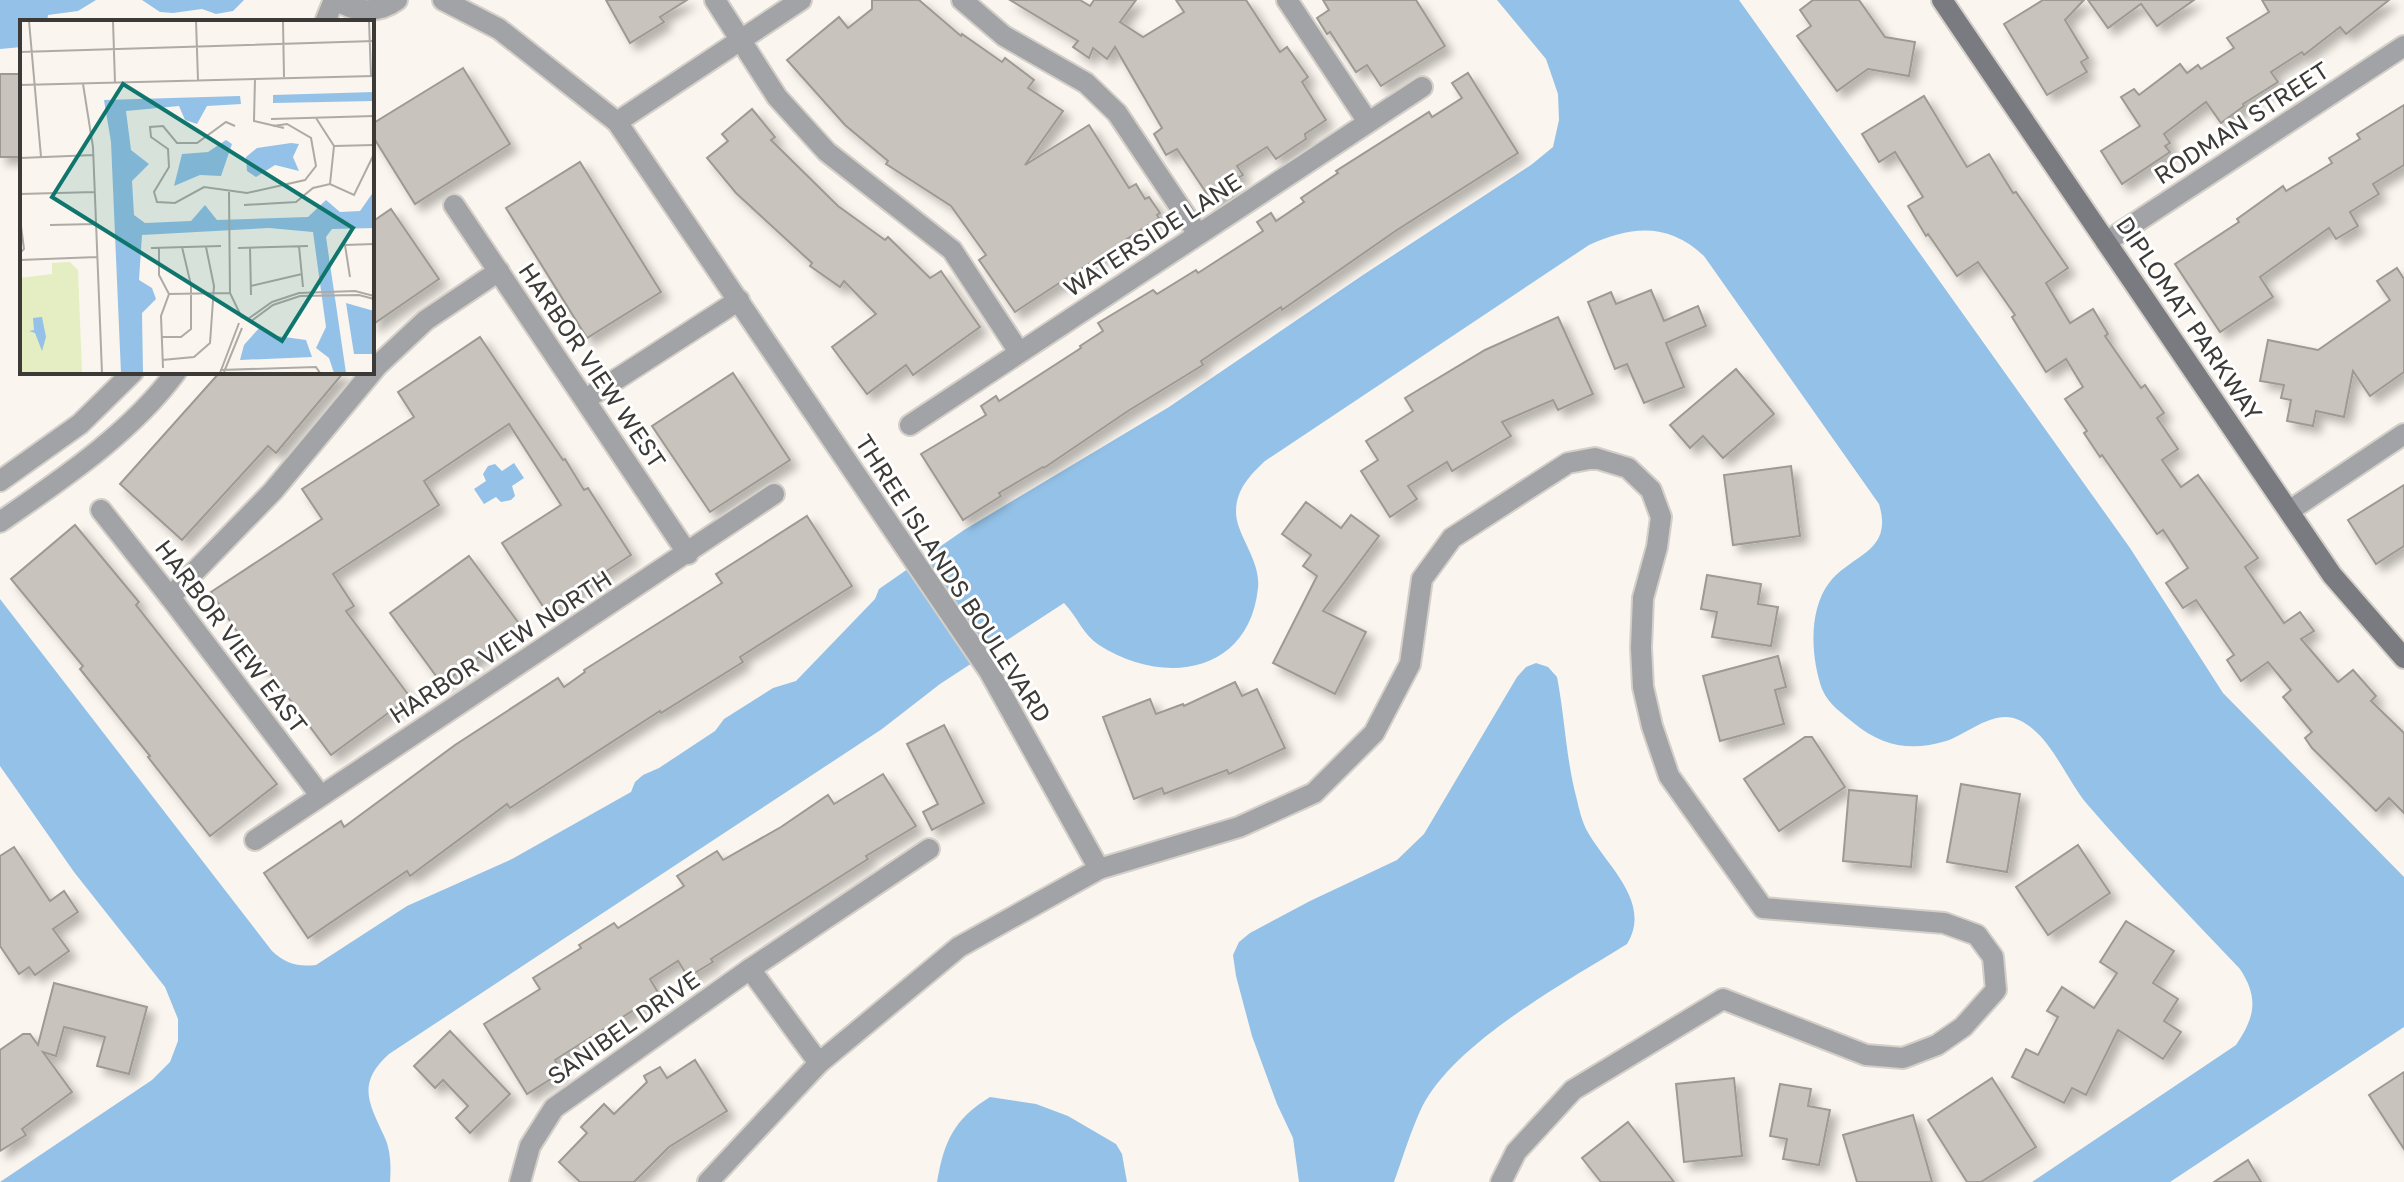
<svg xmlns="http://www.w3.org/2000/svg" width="2404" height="1182" viewBox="0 0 2404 1182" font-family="'Golos Text',sans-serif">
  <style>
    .water { fill: #94c1e7 }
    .building { fill: #c8c3bd; stroke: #9e9993; stroke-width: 2; filter: url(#shadow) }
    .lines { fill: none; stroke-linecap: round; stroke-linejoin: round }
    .street-casing { stroke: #d4d0c9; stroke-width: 24 }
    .secondary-casing { stroke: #d4d0c9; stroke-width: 24 }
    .street { stroke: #a2a3a6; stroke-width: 20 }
    .secondary { stroke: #7a7b80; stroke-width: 20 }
    .labels { text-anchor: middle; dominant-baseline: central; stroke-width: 6; stroke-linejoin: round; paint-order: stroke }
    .street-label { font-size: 24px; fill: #3c3a37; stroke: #fff }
    .inset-road { fill: none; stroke: #aeaaa5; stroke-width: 2 }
    .view { fill: #0f766e; fill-opacity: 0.15; stroke: #0f766e; stroke-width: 4 }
    .inset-edge { fill: none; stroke: #3c3a37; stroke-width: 4 }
  </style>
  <defs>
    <filter id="shadow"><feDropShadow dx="7" dy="7" stdDeviation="4" flood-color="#0004"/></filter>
  </defs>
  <rect width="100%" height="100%" fill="#faf5ee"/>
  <g class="water">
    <path d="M0,0H96L78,11L48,15L47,22H22V47L0,49Z"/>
    <path d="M142,0H244L233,11L216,14L202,9L173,13L160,12Z"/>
    <path d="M1497,0H1739L2130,548L2223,693L2404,877V1027L2170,1182H2032L2236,1045C2255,1017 2259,998 2240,969C2189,915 2136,861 2087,804C2065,778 2051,735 2019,720C1995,708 1967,734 1946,741C1911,752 1882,746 1855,724C1842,713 1829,705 1822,689C1811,658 1808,611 1829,583C1851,554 1894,553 1879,504L1704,256C1668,222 1631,226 1589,245L1265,461C1249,476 1236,490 1236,512C1236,535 1261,560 1258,588C1249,675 1162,686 1099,645C1083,635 1077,616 1064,603L940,684L882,729L389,1054C356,1084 369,1103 385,1138C391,1152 391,1167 390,1182H0L152,1080L170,1062L178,1041V1019L165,987L74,872L0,766V599L272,951C286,964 298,967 316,965L407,906L512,859L631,792L635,782L643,775L659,768L715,731L724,719L773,688L796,681L875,599L879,589L964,530L1169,407L1363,275L1531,165L1553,147L1559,120L1558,94L1546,59Z"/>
    <path d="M514,463L524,478L512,486L515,496L511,500L501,502L496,497L484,504L474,489L486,481L483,474L488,466L495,464L502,471Z"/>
    <path d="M1536,663L1548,667L1557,677C1565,718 1566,760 1577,800C1579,809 1582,821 1586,829C1605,865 1653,901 1627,944C1566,982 1455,1042 1422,1107C1411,1130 1403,1157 1394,1182H1299L1293,1138L1277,1104L1252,1036L1236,976L1233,955L1239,942L1250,933L1310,901L1397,860L1424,834L1517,677L1526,667Z"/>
    <path d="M990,1097L1036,1104L1068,1116L1116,1144L1122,1154L1127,1182H937C944,1141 954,1119 990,1097Z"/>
  </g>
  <g class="building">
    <path d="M606,0H687L660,17L664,22L630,43Z"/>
    <path d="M872,0H919L961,36L962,34L1002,62L1005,58L1034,80L1028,88L1063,111L1025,165L1089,125L1129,188L1136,184L1145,199L1149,197L1160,213L1157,215L1159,218L1015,312L979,260L986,255L951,206L886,164L888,161L845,125L787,60L839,17L848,28L872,9Z"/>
    <path d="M1010,0H1080L1090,6L1094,0H1136L1120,22L1143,37L1184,12L1176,0H1246L1280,52L1287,47L1308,77L1302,82L1326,120L1305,134L1306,139L1276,159L1267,147L1237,166L1243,175L1228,184L1232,190L1213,203L1177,149L1166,155L1154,134L1162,128L1115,47L1107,59L1093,48L1089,58L1073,47L1078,41Z"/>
    <path d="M1323,0H1416L1445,46L1381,86L1367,65L1356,72L1330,32L1327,34L1317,18L1329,10Z"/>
    <path d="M1813,0H1859L1885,37L1915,42L1909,76L1868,69L1837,91L1797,36L1811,26L1800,10Z"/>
    <path d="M2043,0H2084L2065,20L2088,58L2081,62L2087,72L2047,95L2004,24Z"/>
    <path d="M2088,0H2194L2157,26L2141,4L2108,28Z"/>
    <path d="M2262,0H2389L2346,34L2340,27L2304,55L2302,52L2271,72L2278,82L2243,104L2244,106L2221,123L2206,102L2164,134L2170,143L2165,146L2170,152L2122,184L2101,151L2140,126L2121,97L2134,89L2139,95L2180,64L2187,73L2198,65L2201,69L2234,48L2227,38L2269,12Z"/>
    <path d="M463,68L510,144L415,204L372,135V124Z"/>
    <path d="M1468,73L1518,153L1397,230L1282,310L1281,307L1201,361L1203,365L1128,411L1044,468L1043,467L999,493L1001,496L963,520L921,454L986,415L981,406L996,396L999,401L1081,348L1080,346L1103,331L1098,323L1153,290L1157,294L1196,270L1198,273L1263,231L1257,222L1271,213L1276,221L1304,202L1301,198L1338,173L1336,171L1429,112L1432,117L1462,98L1452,83Z"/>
    <rect x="0" y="74" width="22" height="83"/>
    <path d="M1924,96L1967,167L1989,154L2013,193L2016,192L2068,268L2046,283L2070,323L2093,309L2108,334L2105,336L2141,388L2145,385L2164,413L2157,418L2178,449L2162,460L2181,487L2198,475L2258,558L2245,567L2284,623L2300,612L2314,631L2301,639L2338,682L2353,670L2376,696L2371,701L2404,733V813L2389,798L2376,811L2312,748L2305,738L2312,732L2283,697L2291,690L2268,662L2241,681L2227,660L2234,655L2196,600L2183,608L2166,583L2188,568L2163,530L2157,534L2102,455L2100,457L2084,433L2087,431L2065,399L2083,387L2066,359L2046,372L2012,317L2015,315L1978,262L1957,276L1928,234L1926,236L1908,206L1923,197L1895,152L1879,162L1862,134Z"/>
    <path d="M2404,105V165L2373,184L2379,194L2350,212L2358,226L2336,239L2329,228L2260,277L2273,297L2220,332L2175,264L2239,222L2237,219L2283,186L2286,191L2332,163L2329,158L2360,139L2357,134Z"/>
    <path d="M752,109L775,137L771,140L838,206L885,240L888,237L930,278L941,271L980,327L913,375L906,365L867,394L832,347L876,314L844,281L840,287L810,266L812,263L736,193L707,158L728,141L722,134Z"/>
    <path d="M580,162L661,292L587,338L506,208Z"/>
    <path d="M391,209L439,279L372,325V222Z"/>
    <path d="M2397,268L2404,279V372L2370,396L2353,371L2344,417L2316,411L2313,426L2287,421L2291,400L2281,398L2284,385L2260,381L2268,340L2318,350L2390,300L2377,281Z"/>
    <path d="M1651,290L1664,321L1698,306L1706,326L1666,343L1684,387L1644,403L1627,364L1615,369L1588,302L1611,292L1616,304Z"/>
    <path d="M1558,317L1593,394L1558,410L1553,400L1502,422L1511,436L1452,471L1447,462L1408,486L1417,499L1390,517L1361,471L1378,460L1366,441L1413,411L1405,398L1485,350Z"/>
    <path d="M480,337L563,460L565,459L584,490L588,488L631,555L550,608H544L502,543L561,505L509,424L424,481L439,505L333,574L354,606L346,611L410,697L331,755L264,665L260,667L211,592L322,519L302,489L414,417L398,392Z"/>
    <path d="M1736,369L1774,414L1723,458L1703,436L1690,448L1670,425Z"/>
    <path d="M220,372H344L276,453L268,446L182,540L120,484Z"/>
    <path d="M733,373L790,460L710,512L652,426Z"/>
    <path d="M1791,466L1800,536L1733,545L1724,475Z"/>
    <path d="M2404,485V546L2376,564L2348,520Z"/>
    <path d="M1306,502L1341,528L1351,515L1379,536L1323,611L1366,632L1335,694L1273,663L1317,576L1303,566L1311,555L1282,534Z"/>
    <path d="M807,516L852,586L740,657L743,662L661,713L660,711L510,808L507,804L410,876L407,871L308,938L264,873L341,821L344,827L455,745L558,678L564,687L585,672L584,670L722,583L716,574Z"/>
    <path d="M75,525L139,602L136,605L277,784L210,836L148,757L150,756L80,669L83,666L11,579Z"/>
    <path d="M469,556L521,626L442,684L390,613Z"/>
    <path d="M1707,575L1761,584L1758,604L1778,607L1771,646L1712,637L1717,612L1701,609Z"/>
    <path d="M1778,656L1786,687L1775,690L1784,724L1720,741L1703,676Z"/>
    <path d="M1235,682L1242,696L1257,689L1285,748L1229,774L1227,770L1164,794L1162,788L1134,799L1103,717L1150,699L1156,714L1183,704L1184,706Z"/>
    <path d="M944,725L984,803L932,830L923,812L938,804L907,744Z"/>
    <path d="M1805,737H1812L1845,787L1779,831L1744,779Z"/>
    <path d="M883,774L916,826L866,856L868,859L711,959L713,962L688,977L678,961L650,979L659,994L555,1060L562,1072L527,1094L484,1024L540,989L533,978L581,948L579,945L614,923L618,928L684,886L677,876L717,851L723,860L781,827L828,795L834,804Z"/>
    <path d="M1961,784L2020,794L2007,872L1947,862Z"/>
    <path d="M1849,790L1917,796L1911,867L1843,861Z"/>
    <path d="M2078,845L2110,893L2048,935L2016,887Z"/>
    <path d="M14,847L50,901L64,891L78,912L53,929L69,951L35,975L29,967L19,974L0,946V856Z"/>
    <path d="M2126,921L2174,951L2153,983L2178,999L2164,1021L2181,1032L2163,1059L2118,1030L2086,1095L2072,1088L2064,1103L2012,1077L2026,1049L2038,1055L2058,1017L2047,1011L2062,987L2094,1008L2117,973L2100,962Z"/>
    <path d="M54,983L147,1007L129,1074L97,1066L105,1037L64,1027L56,1056L43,1052L72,1092L22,1129L26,1135L0,1151V1050L23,1034H30L38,1045Z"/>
    <path d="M450,1031L510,1094L470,1133L456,1118L468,1106L443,1080L435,1088L414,1066Z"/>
    <path d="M695,1060L727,1111L669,1147L634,1182H580L559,1162L587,1133L581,1127L604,1104L614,1114L647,1082L644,1076L660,1067L667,1078Z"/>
    <path d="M2404,1072V1149L2369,1095Z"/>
    <path d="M1734,1078L1742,1156L1684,1162L1676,1084Z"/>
    <path d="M1992,1078L2036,1147L1981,1182H1967L1928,1120Z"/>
    <path d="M1780,1084L1811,1089L1808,1106L1830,1110L1819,1165L1783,1159L1787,1139L1770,1136Z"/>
    <path d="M1913,1115L1932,1182H1857L1843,1135Z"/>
    <path d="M1628,1122L1652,1153L1674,1182H1601L1582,1158Z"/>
    <path d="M2248,1160L2261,1182H2214Z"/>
  </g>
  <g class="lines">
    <g class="street-casing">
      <g id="street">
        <path d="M336,0C355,13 378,14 397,0"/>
        <path d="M443,0L499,29L617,122L989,671L1099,869"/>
        <path d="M715,0L777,97L827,152L952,250L1019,352"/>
        <path d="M962,0L1004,36L1086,83L1117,113L1198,234"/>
        <path d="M1287,0L1368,122"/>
        <path d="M325,22L334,0"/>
        <path d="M617,122L801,0"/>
        <path d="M454,205L688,554"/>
        <path d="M2106,242L2404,46"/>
        <path d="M586,399L739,300"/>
        <path d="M910,425L1422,87"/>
        <path d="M0,481L80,424L133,372"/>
        <path d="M101,510L170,597L320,795"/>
        <path d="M2289,511L2404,434"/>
        <path d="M0,522C62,479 131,433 176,372"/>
        <path d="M170,597L273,491L377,366L426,320L499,271"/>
        <path d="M255,840L774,494"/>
        <path d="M750,969L819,1063"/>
        <path d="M520,1182L530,1146L554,1108L750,969L929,849"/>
        <path d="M708,1182L819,1063L959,947L1099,869L1239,827L1314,793L1374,733L1410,664L1422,579L1452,538L1568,463L1595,458L1628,468L1651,490L1661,517L1657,547L1643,598L1641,648L1643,687L1652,726L1669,776L1763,908L1944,923L1977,935L1993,957L1996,990L1963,1027L1937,1045L1903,1058L1866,1055L1723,999L1573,1090L1516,1152L1501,1182"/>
      </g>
    </g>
    <g class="secondary-casing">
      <path id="secondary" d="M1942,0L2332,575L2404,658"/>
    </g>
    <use href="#street" class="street"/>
    <use href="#secondary" class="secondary"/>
  </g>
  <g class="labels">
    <g class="street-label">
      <text transform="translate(2241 122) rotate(-33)">RODMAN STREET</text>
      <text transform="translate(1152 234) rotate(-33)">WATERSIDE LANE</text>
      <text transform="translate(2190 318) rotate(56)">DIPLOMAT PARKWAY</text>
      <text transform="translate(593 365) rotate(56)">HARBOR VIEW WEST</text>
      <text transform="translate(954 578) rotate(57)">THREE ISLANDS BOULEVARD</text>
      <text transform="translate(232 636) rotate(53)">HARBOR VIEW EAST</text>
      <text transform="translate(500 646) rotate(-33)">HARBOR VIEW NORTH</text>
      <text transform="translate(623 1027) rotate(-35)">SANIBEL DRIVE</text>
    </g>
  </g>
  <g transform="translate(20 20)">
    <rect width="354" height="354" fill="#faf5ee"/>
    <path d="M50,242L58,250L62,353H0V258L32,254V243Z" fill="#e5eec2"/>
    <path d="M354,72V81L253,83V75ZM220,76L221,84L187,86L177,104L165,100L159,86L106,91L111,130L129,144L112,161L114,195L125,203L171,201L185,185L197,200L288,197L306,180L320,192L340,191L354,171V208L312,209L306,217L326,353H314L309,338L296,328L306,307L293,212L249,208L122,215L119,260L132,268L136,279L122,293L123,353H101L91,122L84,80ZM206,120L212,124L201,156L180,155L154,166L162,134L188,132ZM271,123L279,124L273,137L279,151L255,145L236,157L227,151L226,137L237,128ZM326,283L354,291V334H334ZM22,297L26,317L22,331L15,313L9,311L14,310L13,298ZM241,306L250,315L286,320L292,337L220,340L224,325Z" fill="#94c1e7"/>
    <path class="inset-road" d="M9,1L21,137M93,1L95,63M176,1L178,60M263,1L264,57M349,1L351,56M0,32L354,21M235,58L234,101L264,108M63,64L73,127L82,353M0,65L354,56M296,98L314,126L310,164M251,99L354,96M215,106L206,102L177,123H157L143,106L130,107L131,117L148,129L149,147L134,172L137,182L155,183L184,167L227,173L285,160L296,146L291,118L267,104L253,106M314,126L354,125M0,138L74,135M209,172L210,273L222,298M0,174L75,172M224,185L276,182L293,168L310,164L334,175L354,134M0,199L4,229L0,233M30,205L76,204M279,226L283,267M230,227L231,275M131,228L201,226M139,228V255L149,274L141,296L143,348M218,228L288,226M0,240L77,237M330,257L325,225L354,224M231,266L282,254M149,274L210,273M228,299L252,282L279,273L335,271L354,276M230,302L253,285L280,276L339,275L354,279M142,317H161L171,309V265L162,227M142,340L174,337L190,323L194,266L186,227M200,350L296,347L300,353M204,352L222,308M200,353L219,303"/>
    <path class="view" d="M103,64L333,208L262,321L32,177Z"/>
    <rect width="354" height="354" class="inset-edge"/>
  </g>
</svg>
